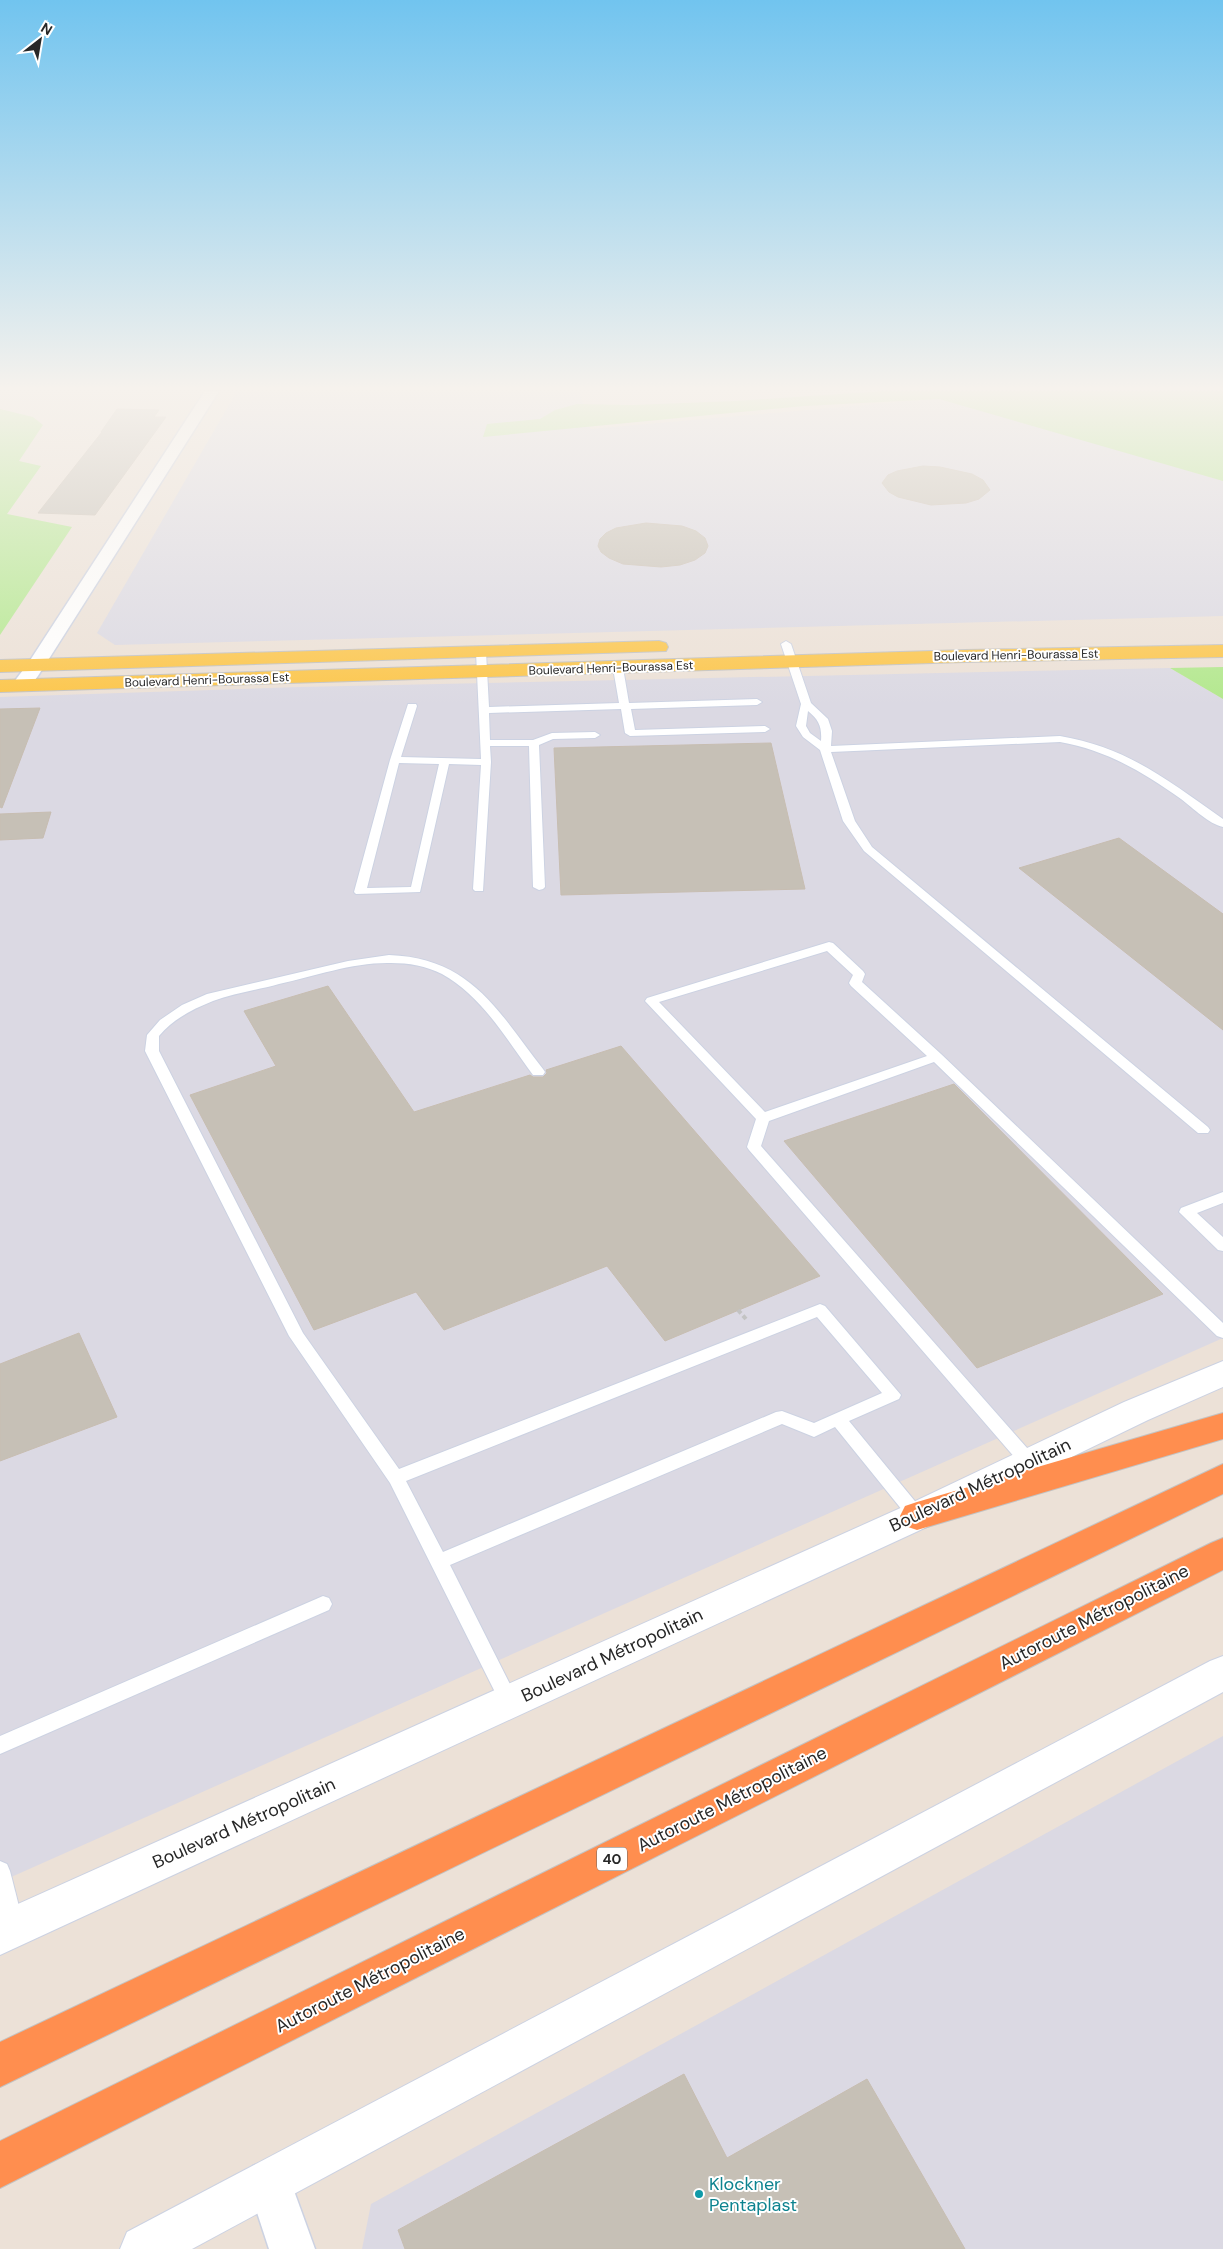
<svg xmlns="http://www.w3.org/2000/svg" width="1223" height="2249" viewBox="0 0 1223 2249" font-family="'DM Sans',sans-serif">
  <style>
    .industrial { fill: #dbd9e3 }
    .green { fill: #b3e88e }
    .building { fill: #c6c0b6; stroke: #c7bdb1 }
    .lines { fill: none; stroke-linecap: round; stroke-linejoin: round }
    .lane-casing { stroke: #ccd2e2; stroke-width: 2 }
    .street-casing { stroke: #ccd2e2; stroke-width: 3 }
    .secondary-casing { stroke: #ccd2e2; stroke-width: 2 }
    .primary-casing { stroke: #c3c3c3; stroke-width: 2 }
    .highway-casing { stroke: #c3c3c3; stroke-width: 2 }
    .path { stroke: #c3c3c3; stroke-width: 4; stroke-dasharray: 4.5 3; stroke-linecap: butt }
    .lane { fill: #fff; fill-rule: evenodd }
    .street { fill: #fff; fill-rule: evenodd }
    .secondary { fill: #fff; fill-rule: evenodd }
    .primary { fill: #fcc64b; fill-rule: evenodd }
    .highway { fill: #ff8e4f; fill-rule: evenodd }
    .culture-dot { fill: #0f9aa8; stroke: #fff; stroke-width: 2 }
    .labels { text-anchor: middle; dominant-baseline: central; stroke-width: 4; stroke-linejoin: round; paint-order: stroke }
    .far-street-label { font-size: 12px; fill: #272727; stroke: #fff }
    .shield { fill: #fff; stroke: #686868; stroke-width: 1 }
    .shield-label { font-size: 14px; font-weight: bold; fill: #272727 }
    .near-street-label { font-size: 18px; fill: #272727; stroke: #fff }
    .near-culture-label { font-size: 18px; fill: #0d838f; stroke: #fff; text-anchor: start }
  </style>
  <rect width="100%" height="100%" fill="#ece1d7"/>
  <g class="industrial">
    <path d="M237,391H568L580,393L590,429L945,398L1223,481V616L115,645L97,633Z"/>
    <path d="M1170,668L1223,699V1338L0,1882V697L300,687Z"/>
    <path d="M1223,1736V2249H362L371,2204Z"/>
  </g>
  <g class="green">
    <path d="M884,391H1223V481L939,399L804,406L483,437L487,424L540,419L555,410L577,404L632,405L735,401Z"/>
    <path d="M0,409L33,417L43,425L19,461L41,466L7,514L72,527L0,635Z"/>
    <path d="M1223,667V699L1170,668Z"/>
  </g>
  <g class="building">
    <path d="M117,409L159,410L154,417H166L95,515L38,513L102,432H101Z"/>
    <path d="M923,466L940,467L972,474L983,480L990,490L979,499L966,503L931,505L898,497L889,492L882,483L888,475L897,471Z"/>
    <path d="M646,523L682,526L696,531L705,538L708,546L705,553L695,560L680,565L661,567L623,564L609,558L601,552L598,546L600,539L606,533L616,528Z"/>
    <path d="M40,708L2,808L0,807V709Z"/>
    <path d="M771,743L805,889L561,895L554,748Z"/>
    <path d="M51,812L43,838L0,840V814Z"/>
    <path d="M1119,838L1223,914V1030L1019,868Z"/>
    <path d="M328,986L414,1112L530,1075L533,1077H543L547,1073L546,1070L621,1046L820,1276L665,1341L607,1266L444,1330L416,1292L314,1330L190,1095L276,1066L244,1011Z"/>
    <path d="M954,1084L1163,1294L977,1368L784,1141Z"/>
    <path d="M79,1333L117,1417L0,1461V1364Z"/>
    <path d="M684,2074L727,2158L867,2079L965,2249H405L398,2230Z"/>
  </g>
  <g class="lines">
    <g class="lane-casing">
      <g id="lane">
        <path d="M786,641L791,644L811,703L828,719L832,731L831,746L1060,736C1127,747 1169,781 1223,819V827C1209,824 1193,808 1181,799C1143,772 1106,750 1060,742L831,752L855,821L872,847L1208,1127L1210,1130L1208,1133H1198L864,851L843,821L820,750L803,737L796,726L801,704L781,644ZM808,711C819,720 822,727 821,741L810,733L806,726Z"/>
        <path d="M481,649L486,652L489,707L619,703L613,668L618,665L623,668L629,703L757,699L762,702L757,705L631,709L635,730L765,726L770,729L765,732L630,736L625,733L621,709L489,713L490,740H533L552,733L595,732L600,735L595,738L553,739L539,745L545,887L543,889L539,890L533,887L529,746H490L491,762L483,891H475L473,889L481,765L449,764L420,892L356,894L354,892L390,760L408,704H416L417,706L401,757L481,759L476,652ZM399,763L439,764L411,887L367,888Z"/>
        <path d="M829,942L833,943L863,971L865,974L862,982L941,1054L1223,1323V1338L1217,1336L934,1062L769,1121L761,1146L1035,1457L1037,1462L1035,1467L1029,1469L1023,1467L749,1150L747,1147L756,1119L645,1001L647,998ZM827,951L853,975L849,983L851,986L927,1056L765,1112L659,1002Z"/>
        <path d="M389,955C471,958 497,1010 543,1069L545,1072L543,1075H533C507,1040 482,996 442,974C426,966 409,963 391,963C354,962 315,976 279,984C258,990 234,993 213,1001C193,1009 173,1019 159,1036V1051L303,1333L399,1469L820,1304L825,1306L901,1395L899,1399L849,1421L923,1511L926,1516L923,1521L917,1523L911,1521L835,1427L814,1437L782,1424L450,1565L519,1702L517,1708L510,1711L503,1708L390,1483L289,1336L145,1051L147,1035L160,1020L182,1005L207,994L348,961ZM817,1317L882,1393L814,1423L782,1411L776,1412L443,1552L406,1481Z"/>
        <path d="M1223,1192V1203L1197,1213L1223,1237V1251L1218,1250L1179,1212L1181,1208Z"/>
        <path d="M323,1596L329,1598L332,1604L329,1610L0,1754V1736Z"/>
        <path d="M0,1861L7,1864L10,1871L24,1926L21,1933L14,1936L7,1933L0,1912Z"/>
      </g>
    </g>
    <g class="street-casing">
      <g id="street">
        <path d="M205,391H219L45,665C37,677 29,694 13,690L11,686L29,662Z"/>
        <path d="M269,2160L285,2166L315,2249H269L247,2182L253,2166Z"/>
      </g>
    </g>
    <g class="secondary-casing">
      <g id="secondary">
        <path d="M1223,1361V1387L1148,1420L929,1526L0,1955V1912L905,1506L1124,1402Z"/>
        <path d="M1223,1656V1692L192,2249H120L127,2232L1210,1661Z"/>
      </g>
    </g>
    <g class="primary-casing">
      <g id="primary">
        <path d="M659,641L666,643L668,647L666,651L0,672V660Z"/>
        <path d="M1223,645V657L965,662L0,692V680L965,650Z"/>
      </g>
    </g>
    <g class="highway-casing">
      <g id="highway">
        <path d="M1223,1413V1439L917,1530L905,1526L900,1516L905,1506L917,1502Z"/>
        <path d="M1223,1464V1494L0,2087V2042Z"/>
        <path d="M1223,1538V1570L0,2188V2141L1211,1543Z"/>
      </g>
    </g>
    <path class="path" d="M738,1310L746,1319"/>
    <use href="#lane" class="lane"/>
    <use href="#street" class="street"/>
    <use href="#secondary" class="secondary"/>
    <use href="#primary" class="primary"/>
    <use href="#highway" class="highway"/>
  </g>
  <linearGradient id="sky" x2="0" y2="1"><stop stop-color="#71c4ef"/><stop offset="0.55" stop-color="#f6f2ed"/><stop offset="1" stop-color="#f6f2ed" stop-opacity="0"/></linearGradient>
  <rect width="1223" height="706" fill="url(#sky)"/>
  <circle class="culture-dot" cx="699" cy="2194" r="5"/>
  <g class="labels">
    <g class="far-street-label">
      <text transform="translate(1016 655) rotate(-1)">Boulevard Henri-Bourassa Est</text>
      <text transform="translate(611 668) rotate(-2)">Boulevard Henri-Bourassa Est</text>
      <text transform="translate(207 680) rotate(-2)">Boulevard Henri-Bourassa Est</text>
    </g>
    <rect class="shield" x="597" y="1847.5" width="30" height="23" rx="4"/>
    <g class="shield-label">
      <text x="612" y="1859">40</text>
    </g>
    <g class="near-street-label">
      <text transform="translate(980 1485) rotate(-25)">Boulevard Métropolitain</text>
      <text transform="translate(1094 1617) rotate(-27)">Autoroute Métropolitaine</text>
      <text transform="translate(612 1655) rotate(-25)">Boulevard Métropolitain</text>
      <text transform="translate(732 1799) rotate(-27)">Autoroute Métropolitaine</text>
      <text transform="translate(244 1823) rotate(-24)">Boulevard Métropolitain</text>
      <text transform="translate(370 1980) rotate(-27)">Autoroute Métropolitaine</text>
    </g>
    <g class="near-culture-label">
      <text x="709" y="2184">Klockner<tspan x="709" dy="21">Pentaplast</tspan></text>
    </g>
  </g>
  <g transform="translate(40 40) rotate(31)" stroke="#ffffff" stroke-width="4" paint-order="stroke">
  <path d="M0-4L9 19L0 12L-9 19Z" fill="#272727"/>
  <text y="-8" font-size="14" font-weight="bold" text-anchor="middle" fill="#272727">N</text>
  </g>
</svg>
